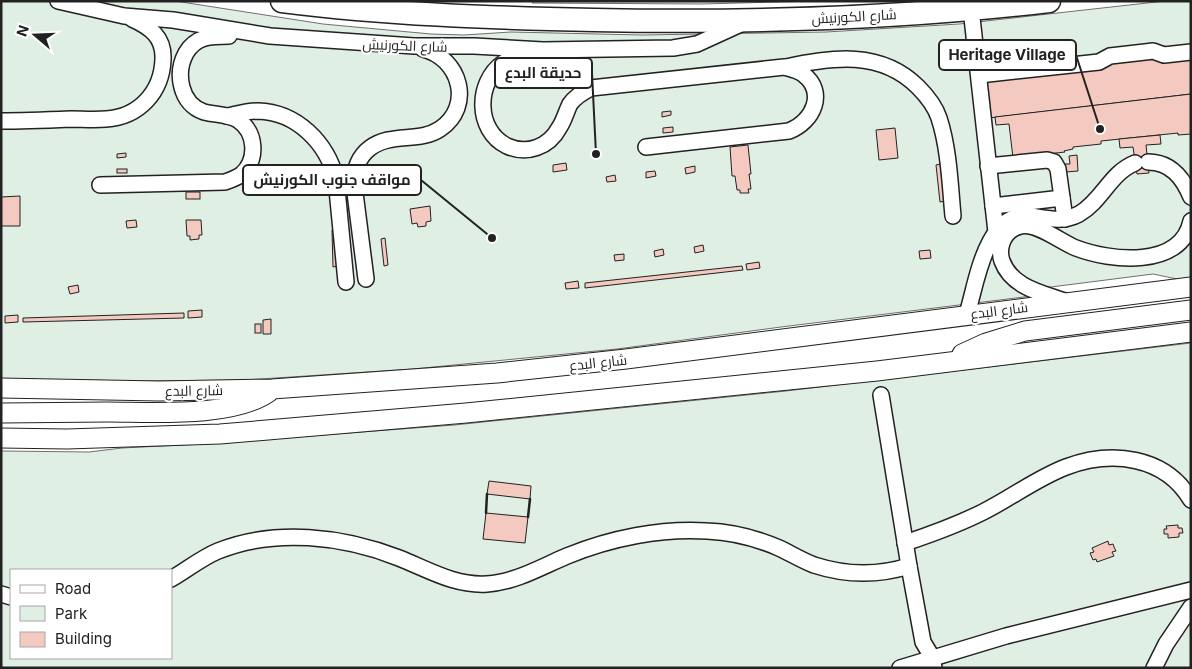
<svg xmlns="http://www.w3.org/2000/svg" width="1192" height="669" viewBox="0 0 1192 669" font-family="Inter,Cairo,sans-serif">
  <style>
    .green { fill: #e0efe3; stroke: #6f6f6f; fill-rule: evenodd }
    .building { fill: #f3c9c0; stroke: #222 }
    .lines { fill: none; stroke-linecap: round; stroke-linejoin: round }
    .minor-casing { stroke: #222; stroke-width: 18 }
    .major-casing { stroke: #222; stroke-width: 21 }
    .highway-casing { stroke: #222; stroke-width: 25 }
    .minor { stroke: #fff; stroke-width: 15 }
    .major { stroke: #fff; stroke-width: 19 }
    .highway { stroke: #fff; stroke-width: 22 }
    .wall { stroke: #222; stroke-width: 2.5 }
    .labels { text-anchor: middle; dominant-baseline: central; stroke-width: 4; stroke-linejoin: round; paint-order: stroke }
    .street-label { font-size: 14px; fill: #222; stroke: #fff }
    .leader { fill: none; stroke: #222; stroke-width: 2 }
    .callout-dot { fill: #222; stroke: #fff; stroke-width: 2 }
    .callout { fill: #fff; stroke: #222; stroke-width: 2 }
    .callout-label { font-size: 15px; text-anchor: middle; font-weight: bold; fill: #222 }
  </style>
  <rect width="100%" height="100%" fill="#fff"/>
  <g class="green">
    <path d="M1,1H175L323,24L431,34L464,35L511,32L642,35L826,32L959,24L1165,1H1191V278L1177,279L1153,274L1051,287L1038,286L1032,296L781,327L617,349L413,369L245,380L144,381L1,379Z"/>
    <path d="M533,1H813L702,4L532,3Z"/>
    <path d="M1191,343V668H1V451L89,452L122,448L203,444L454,425L786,391ZM11,570H171V658H11Z"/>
  </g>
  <g class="building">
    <path d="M1191,53V94L989,118L985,77Z"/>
    <path d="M1191,94V134L1178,135V133L1101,141V144L1073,147V149L1064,151L1065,152L1013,158L1009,124L996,125L995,117Z"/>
    <path d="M671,111V115L662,117V112Z"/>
    <path d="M673,127V132L663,133V128Z"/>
    <path d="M895,128L898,158L879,160L876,130Z"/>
    <path d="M1160,135L1161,144L1146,145L1149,173L1137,174L1133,147L1120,148L1119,139Z"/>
    <path d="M748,145L751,174H749L751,189H748L749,193H740V190H737L735,176H732L730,147Z"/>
    <path d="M126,153V157L117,158V154Z"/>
    <path d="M1077,155L1078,171L1066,172L1065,164H1070L1069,156Z"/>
    <path d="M566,163L567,170L553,172V165Z"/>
    <path d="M940,164L945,201L940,202L936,165Z"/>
    <path d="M695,166V172L686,174L685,168Z"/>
    <rect x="117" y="169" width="10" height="4"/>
    <path d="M655,171L656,176L646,178V172Z"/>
    <path d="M615,175L616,181L607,182L606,177Z"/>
    <rect x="186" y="192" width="14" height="7"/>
    <path d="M20,196V226H1V197Z"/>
    <path d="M430,206L431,221L426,222V226L418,227L417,223L412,224L410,209Z"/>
    <path d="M136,220L137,227L127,228L126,221Z"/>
    <path d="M186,220H201L202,235H199V239L190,240V236H187Z"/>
    <path d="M336,229L337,266L333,267L332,230Z"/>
    <path d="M385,238L388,265L384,266L381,239Z"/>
    <path d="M703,245L704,251L695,253L694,247Z"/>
    <path d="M663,249L664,255L655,257L654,251Z"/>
    <path d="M930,250L931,258L920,259L919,251Z"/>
    <path d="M624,254V260L615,261L614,255Z"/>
    <path d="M759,262L760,268L747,270L746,264Z"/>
    <path d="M742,266L743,270L585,288V283Z"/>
    <path d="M578,281L579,288L566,289L565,283Z"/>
    <path d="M78,285L79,292L70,294L68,287Z"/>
    <path d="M202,310V317L188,318V311Z"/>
    <path d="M184,313V318L23,322V318Z"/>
    <path d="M18,315V322L5,323V316Z"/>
    <path d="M271,319V334H263V320Z"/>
    <rect x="255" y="324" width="6" height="9"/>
    <path d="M489,481L531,486L530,499L487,494Z"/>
    <path d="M486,513L528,517L525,543L483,539Z"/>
    <path d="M1178,525V528H1182L1183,533H1179V537L1168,538V534H1164V529H1167L1166,526Z"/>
    <path d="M1108,541L1109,545L1113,544L1114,547L1116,551L1112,552L1114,556L1097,562L1096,559L1093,560L1090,553L1094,552L1092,548Z"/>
  </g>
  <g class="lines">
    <g class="minor-casing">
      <g id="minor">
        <path d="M58,1L124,16L173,20L270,36L414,46H474L543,50L673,48L697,44L743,23"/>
        <path d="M971,9L996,232"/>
        <path d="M528,53C520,55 511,57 503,63C476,82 475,130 507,146C527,155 549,147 559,128C564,121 566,112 570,104C575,97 583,92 591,88L784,67C791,69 797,70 803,74C827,92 813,122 789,131L646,147"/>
        <path d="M786,67C832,57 881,50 918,87C927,96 935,106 939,118C949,149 950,184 953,216"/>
        <path d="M979,75L1099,62L1110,56L1145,52L1153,51L1164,55L1191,52"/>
        <path d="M227,116C237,114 247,111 258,111C297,112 327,143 336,179L346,282"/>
        <path d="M1,121C24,121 48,120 71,119C82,119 94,120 106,119C139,117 162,92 163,59C164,37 150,27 132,19"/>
        <path d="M1148,162C1171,162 1183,178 1191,197"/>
        <path d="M988,166L1047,160L1054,162L1058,169L1065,219"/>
        <path d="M100,185L225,182C231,180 237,178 242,174C258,159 256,132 238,120C227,114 216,115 204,112C180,104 175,73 186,53C196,36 211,36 229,36"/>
        <path d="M993,206L1062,198"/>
        <path d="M366,279L354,185C354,170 358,157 370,148C391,132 419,143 440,129C474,106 460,58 423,49"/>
        <path d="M1067,302C1043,293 1012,288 1002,261C1000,255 1000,249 1002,243C1005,234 1011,228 1021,226C1036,222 1061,242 1076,248C1110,261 1181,269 1191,221"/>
        <path d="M967,314C977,282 985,212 1030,216C1047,218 1062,223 1079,214C1102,201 1110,173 1135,163"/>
        <path d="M881,395L909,566L923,642L932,657L934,668"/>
        <path d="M905,543C932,534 957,525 983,512C1011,498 1037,478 1066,467C1112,450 1165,456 1191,500"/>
        <path d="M171,579C187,570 201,558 218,551C275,528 343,536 399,558C429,570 455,586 487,584C516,582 541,567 567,556C611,538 661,528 707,531C732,532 756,538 779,548C790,553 801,560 814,565C845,575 877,576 909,566"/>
        <path d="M1,594L11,597"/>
        <path d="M900,668L1006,636L1191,590"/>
        <path d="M1154,668L1166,644L1191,607"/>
      </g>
    </g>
    <g class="major-casing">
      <g id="major">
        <path d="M962,354L986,343L1025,331L1191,310"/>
        <path d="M1,388L159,391L272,389L497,373L626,359L1191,287"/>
        <path d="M1,413C37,413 73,412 108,412C152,412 233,418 269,392"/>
        <path d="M1,438L67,439L220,434L466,413L877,371L1191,332"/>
      </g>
    </g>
    <g class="highway-casing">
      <path id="highway" d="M282,1C385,14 490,18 594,20C746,23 898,19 1049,1"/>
    </g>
    <use href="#minor" class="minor"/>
    <use href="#major" class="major"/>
    <use href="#highway" class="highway"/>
    <g class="wall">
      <path d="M486,513L487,494"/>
      <path d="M528,517L530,499"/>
    </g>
  </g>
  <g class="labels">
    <g class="street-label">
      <text transform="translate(854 16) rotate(-3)">شارع الكورنيش</text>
      <text transform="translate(405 45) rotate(2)">شارع الكورنيش</text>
      <text transform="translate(999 310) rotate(-7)">شارع البدع</text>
      <text transform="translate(598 362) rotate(-6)">شارع البدع</text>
      <text transform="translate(194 390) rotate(-1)">شارع البدع</text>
    </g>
  </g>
  <path class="leader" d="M1100 129L1076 55M596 154L592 73M492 238L421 180"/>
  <g class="callout-dot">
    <circle cx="1100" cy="129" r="5"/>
    <circle cx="596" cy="154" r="5"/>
    <circle cx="492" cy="238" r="5"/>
  </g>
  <g class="callout">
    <rect x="939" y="40" width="137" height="30" rx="5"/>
    <rect x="495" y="58" width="97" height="30" rx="5"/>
    <rect x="243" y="165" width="178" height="30" rx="5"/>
  </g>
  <g class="callout-label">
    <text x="1007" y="60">Heritage Village</text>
    <text x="543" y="78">حديقة البدع</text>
    <text x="332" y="185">مواقف جنوب الكورنيش</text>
  </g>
  <rect width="1192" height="669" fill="none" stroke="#222222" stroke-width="5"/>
  <rect x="10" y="569" width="162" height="90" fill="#ffffff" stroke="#a7a7a7"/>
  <rect x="20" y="585" width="25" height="8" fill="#ffffff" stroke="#a7a7a7"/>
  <text x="55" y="594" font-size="15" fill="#222222">Road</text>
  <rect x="20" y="606" width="25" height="15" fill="#e0efe3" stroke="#a7a7a7"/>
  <text x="55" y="619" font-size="15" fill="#222222">Park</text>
  <rect x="20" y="632" width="25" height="15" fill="#f3c9c0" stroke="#a7a7a7"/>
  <text x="55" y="644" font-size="15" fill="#222222">Building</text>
  <g transform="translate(35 35) rotate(289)" stroke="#ffffff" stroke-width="4" paint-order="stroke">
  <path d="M0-4L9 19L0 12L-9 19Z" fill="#222222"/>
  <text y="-8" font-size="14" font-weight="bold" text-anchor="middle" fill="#222222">N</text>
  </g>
</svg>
